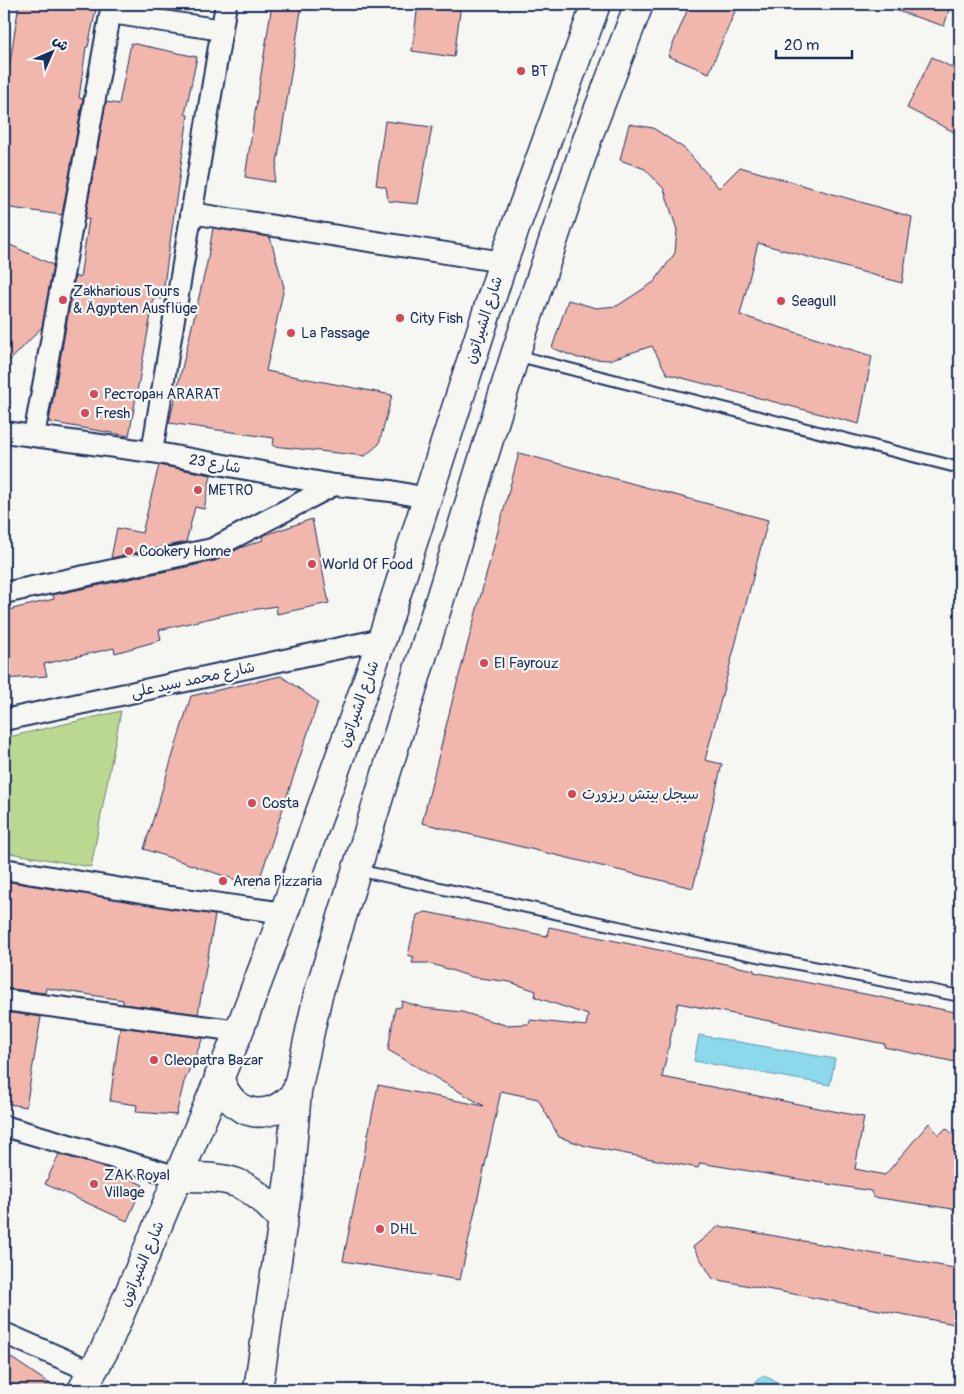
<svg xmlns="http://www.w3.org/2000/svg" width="964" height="1394" viewBox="0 0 964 1394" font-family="Pangolin,'Playpen Sans Arabic',sans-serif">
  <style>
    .green { fill: #bbd890; stroke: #6b8477 }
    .water { fill: #8cd9eb; stroke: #5f95b3 }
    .building { fill: #f1b7ad; stroke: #1b2f5e }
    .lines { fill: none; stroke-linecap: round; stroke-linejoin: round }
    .lane-casing { stroke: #1b2f5e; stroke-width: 14 }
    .street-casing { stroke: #1b2f5e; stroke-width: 24 }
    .secondary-casing { stroke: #1b2f5e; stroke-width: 31 }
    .lane { stroke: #f6f6f2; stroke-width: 10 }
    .street { stroke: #f6f6f2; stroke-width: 20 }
    .secondary { stroke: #f6f6f2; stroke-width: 28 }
    .poi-dot { fill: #d1495b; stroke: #f6f6f2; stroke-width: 2 }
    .labels { text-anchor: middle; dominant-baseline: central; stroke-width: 4.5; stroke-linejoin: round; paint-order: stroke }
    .poi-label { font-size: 15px; fill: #1b2f5e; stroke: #f6f6f2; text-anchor: start }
    .street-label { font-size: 15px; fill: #1b2f5e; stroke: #f6f6f2 }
  </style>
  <rect width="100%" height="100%" fill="#f6f6f2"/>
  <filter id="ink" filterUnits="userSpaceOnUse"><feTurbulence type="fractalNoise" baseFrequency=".02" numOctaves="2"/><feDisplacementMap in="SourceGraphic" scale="10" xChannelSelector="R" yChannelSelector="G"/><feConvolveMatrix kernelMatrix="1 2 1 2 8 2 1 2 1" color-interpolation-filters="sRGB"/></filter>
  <g filter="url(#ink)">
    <path class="green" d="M121,711L91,867L4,852V738Z"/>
    <g class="water">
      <path d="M699,1035L835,1059L830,1085L694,1061Z"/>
      <path d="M762,1375L794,1390H795H748Z"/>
    </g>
    <g class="building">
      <path d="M19,4H97L88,47H86L79,98L83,99L62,215L4,207V101Z"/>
      <path d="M272,4H302L274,182L245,177Z"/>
      <path d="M418,4H461L454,57L412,51Z"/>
      <path d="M690,4H738L709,73L668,56Z"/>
      <path d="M889,4H951L944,26L888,8Z"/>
      <path d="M131,43L197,57L185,114L188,115L162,299L154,298L129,436L49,422L75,276L80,278L89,219H85L106,102L119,104Z"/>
      <path d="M932,57L960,72V135L907,108Z"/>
      <path d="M385,121L432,127L418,204L388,201L386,187L376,185Z"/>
      <path d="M629,124L653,128L685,149L719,188L740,167L912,217L902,283L758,243L740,315L872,356L859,424L667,374L652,346L609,360L578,358L552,348L568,300L596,308L617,306L654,282L675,253L677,230L664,189L645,169L620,160Z"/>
      <path d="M213,228L270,237L284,287L266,371L392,395L379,444L365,456L273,446L274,438L169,423L207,263Z"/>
      <path d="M4,242L53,265L42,327L4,367Z"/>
      <path d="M519,453L768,520L705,760L722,764L693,888L422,823L453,698Z"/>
      <path d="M159,465L211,475L204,509L195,507L186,542L111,558L117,528L142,533Z"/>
      <path d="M312,519L329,603L277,614L276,606L233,613L159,630L161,640L115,653L114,648L44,664L47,676L4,679V611L54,599L53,595L215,561L240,548L263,540L262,536L265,535Z"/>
      <path d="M281,676L318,702L257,887L144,849L191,696Z"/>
      <path d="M4,881L215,915L198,1014L123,1004V1000L46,988L45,993L4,988Z"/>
      <path d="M426,912L547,936L549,927L754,970V972L960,1013V1063L884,1047L885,1044L678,1003L662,1077L864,1117L855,1169L885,1175L929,1123L939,1135L946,1128L960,1141V1210L873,1197L871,1191L700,1163L698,1168L586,1146L559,1137L538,1099L501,1091L460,1280L343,1261L378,1085L484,1106L388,1050L395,1008L401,1007L402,1001L424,1008L462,1012L505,1025L529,1024L530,1020L586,1026L588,1015L535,997L536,991L510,982L472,977L429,963H412L414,957L408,955L417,915Z"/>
      <path d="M4,1012L41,1017L26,1107L4,1103Z"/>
      <path d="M120,1027L203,1038L184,1082L176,1115L136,1112L137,1105L110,1101Z"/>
      <path d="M59,1154L109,1169L143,1185L127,1221L45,1184Z"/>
      <path d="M719,1226L960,1269V1325L713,1279L693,1247Z"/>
      <path d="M4,1353L59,1390H4Z"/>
    </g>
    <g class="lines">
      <g class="lane-casing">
        <g id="lane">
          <path d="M515,355L960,468"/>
          <path d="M357,870L697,944L960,996"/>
        </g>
      </g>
      <g class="street-casing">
        <g id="street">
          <path d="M111,13L222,30"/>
          <path d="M191,213L503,262"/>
          <path d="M4,432L152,452L334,485L391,491L426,498"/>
          <path d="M34,436L112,4"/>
          <path d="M152,452L226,4"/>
          <path d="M4,593L212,549L334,485"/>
          <path d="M4,720L382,639"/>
          <path d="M4,869L170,897L284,913"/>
          <path d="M4,1000L239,1031"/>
          <path d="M4,1126L179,1177"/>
          <path d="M4,1333L93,1372"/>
        </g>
      </g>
      <g class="secondary-casing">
        <g id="secondary">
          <path d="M219,1076C230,1118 271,1125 297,1091"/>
          <path d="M179,1177C234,1177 245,1179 283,1220"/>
          <path d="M82,1390L105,1349L145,1256L239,1031L284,913L382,639L503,262L596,4"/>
          <path d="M258,1390L290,1172L297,1091L318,995L515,355L589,134L639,4"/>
        </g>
      </g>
      <use href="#lane" class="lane"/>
      <use href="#street" class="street"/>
      <use href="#secondary" class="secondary"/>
    </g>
  </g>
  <g class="poi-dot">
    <circle cx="521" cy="71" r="5"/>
    <circle cx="63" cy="300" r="5"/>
    <circle cx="781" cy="301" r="5"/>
    <circle cx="400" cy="318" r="5"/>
    <circle cx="291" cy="333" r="5"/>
    <circle cx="94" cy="394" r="5"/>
    <circle cx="85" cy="413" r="5"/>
    <circle cx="198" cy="490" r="5"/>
    <circle cx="129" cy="551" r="5"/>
    <circle cx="312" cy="564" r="5"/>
    <circle cx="484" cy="663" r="5"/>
    <circle cx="572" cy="794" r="5"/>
    <circle cx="252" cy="803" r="5"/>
    <circle cx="223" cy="881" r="5"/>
    <circle cx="154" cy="1060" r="5"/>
    <circle cx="94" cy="1184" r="5"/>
    <circle cx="380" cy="1229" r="5"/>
  </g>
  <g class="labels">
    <g class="poi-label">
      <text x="531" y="71">BT</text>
      <text x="73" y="291">Zakharious Tours<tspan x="73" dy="17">&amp; Ägypten Ausflüge</tspan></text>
      <text x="791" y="301">Seagull</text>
      <text x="410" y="318">City Fish</text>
      <text x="301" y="333">La Passage</text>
      <text x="104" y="394">Ресторан ARARAT</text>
      <text x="95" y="413">Fresh</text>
      <text x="208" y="490">METRO</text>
      <text x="139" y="551">Cookery Home</text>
      <text x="322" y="564">World Of Food</text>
      <text x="494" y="663">El Fayrouz</text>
      <text x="582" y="794">سيجل بيتش ريزورت</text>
      <text x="262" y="803">Costa</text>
      <text x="233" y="881">Arena Pizzaria</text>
      <text x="164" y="1060">Cleopatra Bazar</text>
      <text x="104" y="1175">ZAK Royal<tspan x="104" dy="17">Village</tspan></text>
      <text x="390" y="1229">DHL</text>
    </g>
    <g class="street-label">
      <text transform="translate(484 320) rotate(-72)">شارع الشيراتون</text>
      <text transform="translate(215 464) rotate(10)">شارع 23</text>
      <text transform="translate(193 680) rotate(-12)">شارع محمد سيد على</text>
      <text transform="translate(359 704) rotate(-70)">شارع الشيراتون</text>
      <text transform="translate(142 1264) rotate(-67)">شارع الشيراتون</text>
    </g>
  </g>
  <rect width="964" height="1394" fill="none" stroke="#f6f6f2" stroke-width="20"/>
  <rect x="10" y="10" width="944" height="1374" fill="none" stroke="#1b2f5e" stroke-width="2" filter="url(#ink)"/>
  <g transform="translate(52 52) rotate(45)" stroke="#f6f6f2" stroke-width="4" paint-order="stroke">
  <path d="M0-4L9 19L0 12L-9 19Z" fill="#1b2f5e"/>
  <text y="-8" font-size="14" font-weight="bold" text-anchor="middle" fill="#1b2f5e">ش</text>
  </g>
  <path d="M776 50v8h76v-8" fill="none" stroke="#1b2f5e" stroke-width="2.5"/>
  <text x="784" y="50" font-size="15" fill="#1b2f5e" stroke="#f6f6f2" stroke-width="4" paint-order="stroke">20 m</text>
</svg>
